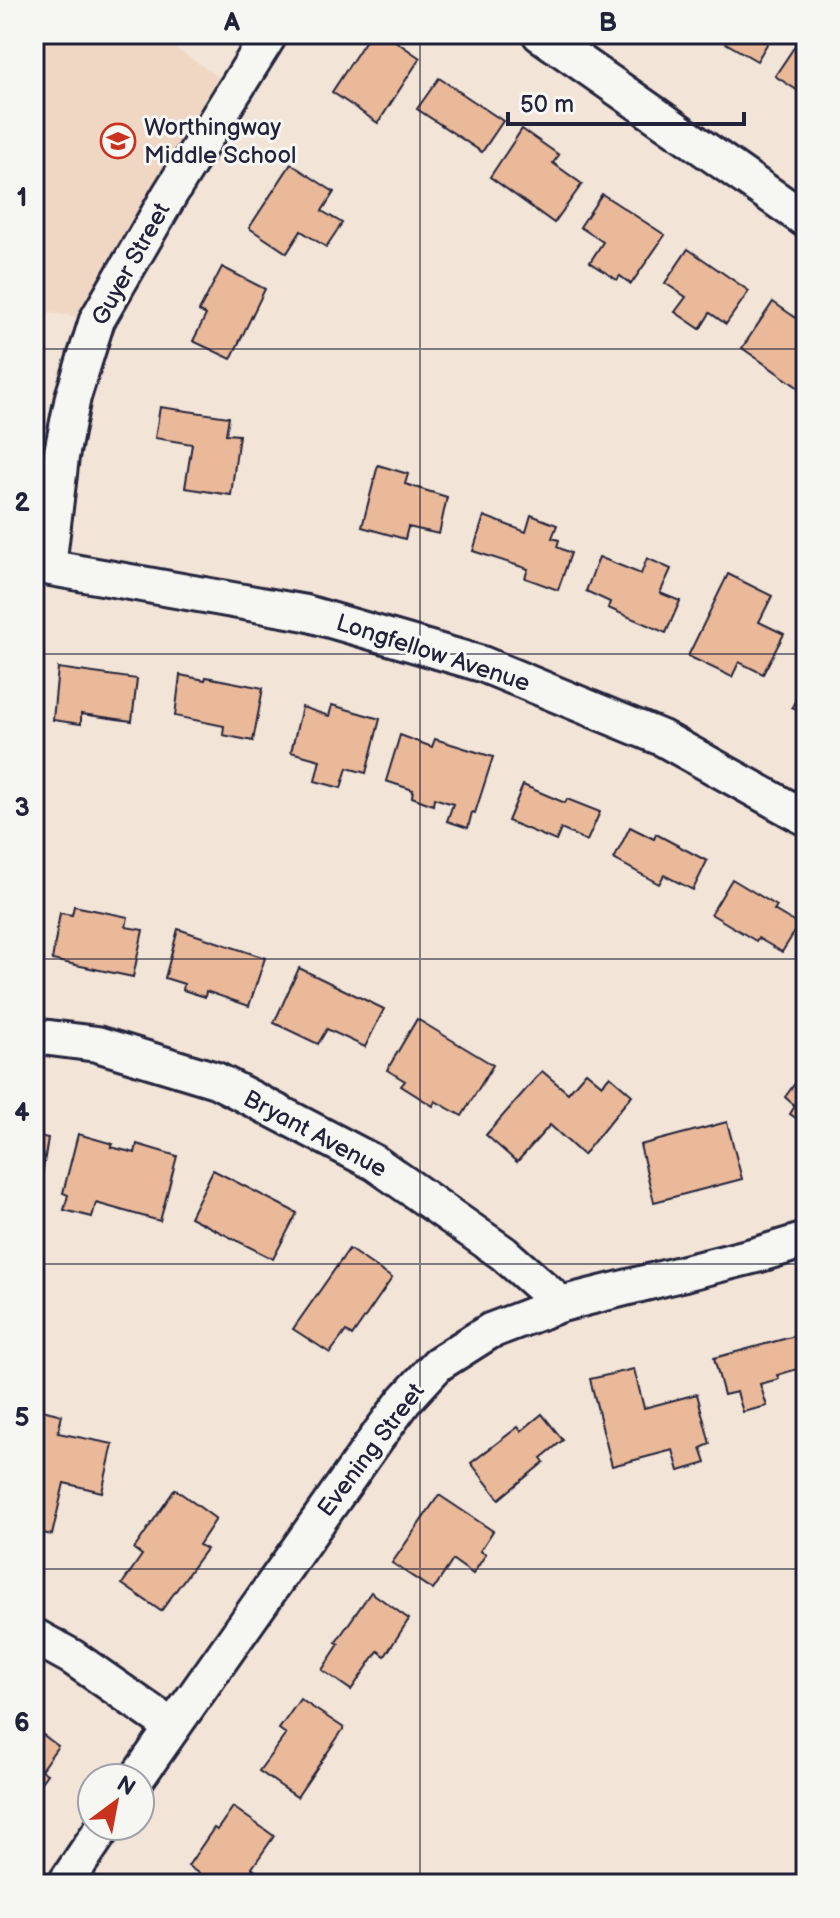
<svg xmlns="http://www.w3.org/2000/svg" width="840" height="1918" viewBox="0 0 840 1918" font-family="'Balsamiq Sans',sans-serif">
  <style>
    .built { fill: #efd7c4 }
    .building { fill: #e9b999; stroke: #22223b; stroke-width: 2 }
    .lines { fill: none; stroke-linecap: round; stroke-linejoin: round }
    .minor-casing { stroke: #22223b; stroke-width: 40 }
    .minor { stroke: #f6f6f2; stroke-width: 34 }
    .grid { fill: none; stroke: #22223b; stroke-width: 2; stroke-opacity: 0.55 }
    .labels { text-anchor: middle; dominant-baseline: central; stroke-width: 6; stroke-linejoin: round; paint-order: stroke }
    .poi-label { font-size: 24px; fill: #22223b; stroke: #f6f6f2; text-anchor: start }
    .street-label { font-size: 24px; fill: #22223b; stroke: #f6f6f2 }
    .neatline { fill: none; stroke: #22223b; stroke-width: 3 }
    .grid-label { font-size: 26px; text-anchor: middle; font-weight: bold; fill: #22223b }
  </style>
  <rect width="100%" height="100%" fill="#f2e4d7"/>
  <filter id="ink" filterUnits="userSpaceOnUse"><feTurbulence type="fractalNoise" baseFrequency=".0125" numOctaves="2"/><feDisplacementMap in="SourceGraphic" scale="16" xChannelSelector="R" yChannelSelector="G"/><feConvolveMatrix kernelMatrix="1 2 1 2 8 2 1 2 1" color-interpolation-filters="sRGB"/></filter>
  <g filter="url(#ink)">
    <path class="built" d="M34,34H154L235,88L97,320L34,310Z"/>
    <g class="building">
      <path d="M370,34H385L420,58L378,123L332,92Z"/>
      <path d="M710,34H773L757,61Z"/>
      <path d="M803,34H806V96L775,76Z"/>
      <path d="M439,78L503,121L482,152L417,109Z"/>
      <path d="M522,129L559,155L553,163L582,184L554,223L490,177Z"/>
      <path d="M291,164L334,192L322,211L342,223L326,247L301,231L287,253L249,228Z"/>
      <path d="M602,194L665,235L631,284L620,276L617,280L590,262L603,242L580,227Z"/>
      <path d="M688,249L749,291L726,324L710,313L700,329L675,312L686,297L665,283Z"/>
      <path d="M222,267L265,289L231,359L193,341L206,315L199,311Z"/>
      <path d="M773,302L806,325V393L742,348Z"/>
      <path d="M160,407L229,417L226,434L239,435L231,495L185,488L192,444L155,438Z"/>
      <path d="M378,465L408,474L405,484L447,497L439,534L408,527L405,539L362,527Z"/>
      <path d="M531,515L557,525L552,538L559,540L557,547L571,553L558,590L525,578L528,569L473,551L484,516L526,532Z"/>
      <path d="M599,557L641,574L647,558L671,569L660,593L680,601L666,633L608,608L610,602L586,591Z"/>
      <path d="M728,574L772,596L759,622L784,634L763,674L739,662L732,677L688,656Z"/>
      <path d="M58,668L137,679L132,721L81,714V724L53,720Z"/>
      <path d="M180,675L205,680L206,677L263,688L253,741L223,735L224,726L175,716Z"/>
      <path d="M806,680V714L792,707Z"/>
      <path d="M332,705L380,719L366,773L347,768L341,788L315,781L320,760L291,752L302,707L329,716Z"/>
      <path d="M400,735L432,747L435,739L493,757L475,813L472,812L468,828L447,821L453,804L434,798L433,805L412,797L413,790L386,781Z"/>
      <path d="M523,785L565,803L567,799L600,812L587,841L561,829L556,841L508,821Z"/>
      <path d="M630,827L654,839L656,834L707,861L693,890L664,875L659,884L614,859Z"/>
      <path d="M732,879L777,906L774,910L799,925L782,952L758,938L756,941L711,914Z"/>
      <path d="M74,906L128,917L126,927L143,930L133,977L52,960L60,913L72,915Z"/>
      <path d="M178,929L265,958L249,1006L206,991L205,997L183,990L184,984L165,978Z"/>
      <path d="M299,968L384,1009L365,1047L327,1029L318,1044L274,1023Z"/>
      <path d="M417,1019L493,1065L462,1116L435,1101L433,1106L401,1086L405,1081L387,1070Z"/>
      <path d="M542,1071L568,1093L586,1072L602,1085L610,1076L632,1095L583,1155L550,1125L517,1162L486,1135Z"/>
      <path d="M799,1078L806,1083V1125L790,1114L795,1106L785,1097Z"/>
      <path d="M727,1122L742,1179L654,1202L640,1145Z"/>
      <path d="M78,1134L113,1144L111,1147L135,1153L137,1144L177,1156L160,1221L96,1203L92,1217L64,1210L68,1195L63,1193Z"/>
      <path d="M34,1135L48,1138L41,1182L34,1181Z"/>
      <path d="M213,1170L297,1213L273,1259L190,1217Z"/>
      <path d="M349,1249L392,1278L352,1336L346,1331L330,1353L293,1329Z"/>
      <path d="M795,1336L804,1367L777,1375L779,1379L760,1384L767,1406L743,1412L737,1392L724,1395L714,1358Z"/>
      <path d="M634,1369L644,1408L697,1394L710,1444L701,1448L706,1463L679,1471L673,1450L612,1466L590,1379Z"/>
      <path d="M34,1408L62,1415L58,1433L113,1444L102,1492L64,1483L52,1535L34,1531Z"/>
      <path d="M542,1414L563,1440L541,1458L544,1462L499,1499L471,1463L518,1427L521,1431Z"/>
      <path d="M175,1489L216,1519L199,1545L206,1549L161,1611L122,1584L142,1555L134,1549Z"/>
      <path d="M439,1495L493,1531L480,1551L486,1554L473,1574L453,1560L433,1590L392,1563Z"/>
      <path d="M371,1592L409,1619L385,1656L378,1651L351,1690L322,1670L339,1644L336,1642Z"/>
      <path d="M300,1699L344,1728L297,1797L259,1771L286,1734L279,1729Z"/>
      <path d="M34,1728L58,1746L41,1770L47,1774L34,1792Z"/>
      <path d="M233,1807L274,1836L252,1868L264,1878L260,1884H214L188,1866L214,1828L217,1830Z"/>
    </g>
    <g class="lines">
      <g class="minor-casing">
        <g id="minor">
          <path d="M540,34L806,220"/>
          <path d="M34,565L306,613L482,664L662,738L806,818"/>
          <path d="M48,567L61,457L73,397L97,320L170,194L270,34"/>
          <path d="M34,1036L97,1044L216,1080L375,1163L503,1253L561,1304"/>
          <path d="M34,1636L72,1657L171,1726"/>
          <path d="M137,1778L378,1436L404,1401L438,1364L490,1331L561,1304L760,1254L806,1240"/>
          <path d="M65,1884L104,1826"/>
        </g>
      </g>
      <use href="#minor" class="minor"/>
    </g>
  </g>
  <path class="grid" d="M420,34V1884M34,349H806M34,654H806M34,959H806M34,1264H806M34,1569H806"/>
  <defs>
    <g id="school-ring" transform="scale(1.8)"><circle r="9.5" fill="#f6f6f2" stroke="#c8321e" stroke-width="1.5"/><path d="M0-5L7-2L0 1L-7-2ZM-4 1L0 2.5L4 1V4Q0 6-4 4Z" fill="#c8321e"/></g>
  </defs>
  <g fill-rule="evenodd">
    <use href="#school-ring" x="118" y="141"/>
  </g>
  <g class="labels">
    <g class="poi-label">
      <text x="144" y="127">Worthingway<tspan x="144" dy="28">Middle School</tspan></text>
    </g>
    <g class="street-label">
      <text transform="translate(131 264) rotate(-61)">Guyer Street</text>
      <text transform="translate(433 653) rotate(18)">Longfellow Avenue</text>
      <text transform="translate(315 1134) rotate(28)">Bryant Avenue</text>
      <text transform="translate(371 1450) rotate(-53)">Evening Street</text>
    </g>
  </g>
  <rect width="840" height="1918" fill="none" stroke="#f6f6f2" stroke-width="88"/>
  <g transform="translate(116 1802) rotate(32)"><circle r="38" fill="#f6f6f2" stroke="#a1a1a9" stroke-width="2"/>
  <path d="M0-6L14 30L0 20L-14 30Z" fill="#c8321e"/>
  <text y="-12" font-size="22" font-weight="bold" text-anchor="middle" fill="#22223b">N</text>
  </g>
  <path d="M508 112v12h236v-12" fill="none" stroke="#22223b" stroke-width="4"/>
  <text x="520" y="112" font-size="24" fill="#22223b" stroke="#f6f6f2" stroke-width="6" paint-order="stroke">50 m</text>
  <rect x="44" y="44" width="752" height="1830" class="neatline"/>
  <g class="grid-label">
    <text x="232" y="31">A</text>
    <text x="608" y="31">B</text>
    <text x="22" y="206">1</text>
    <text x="22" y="511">2</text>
    <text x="22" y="816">3</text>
    <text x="22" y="1121">4</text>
    <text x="22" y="1426">5</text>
    <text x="22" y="1731">6</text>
  </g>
</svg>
